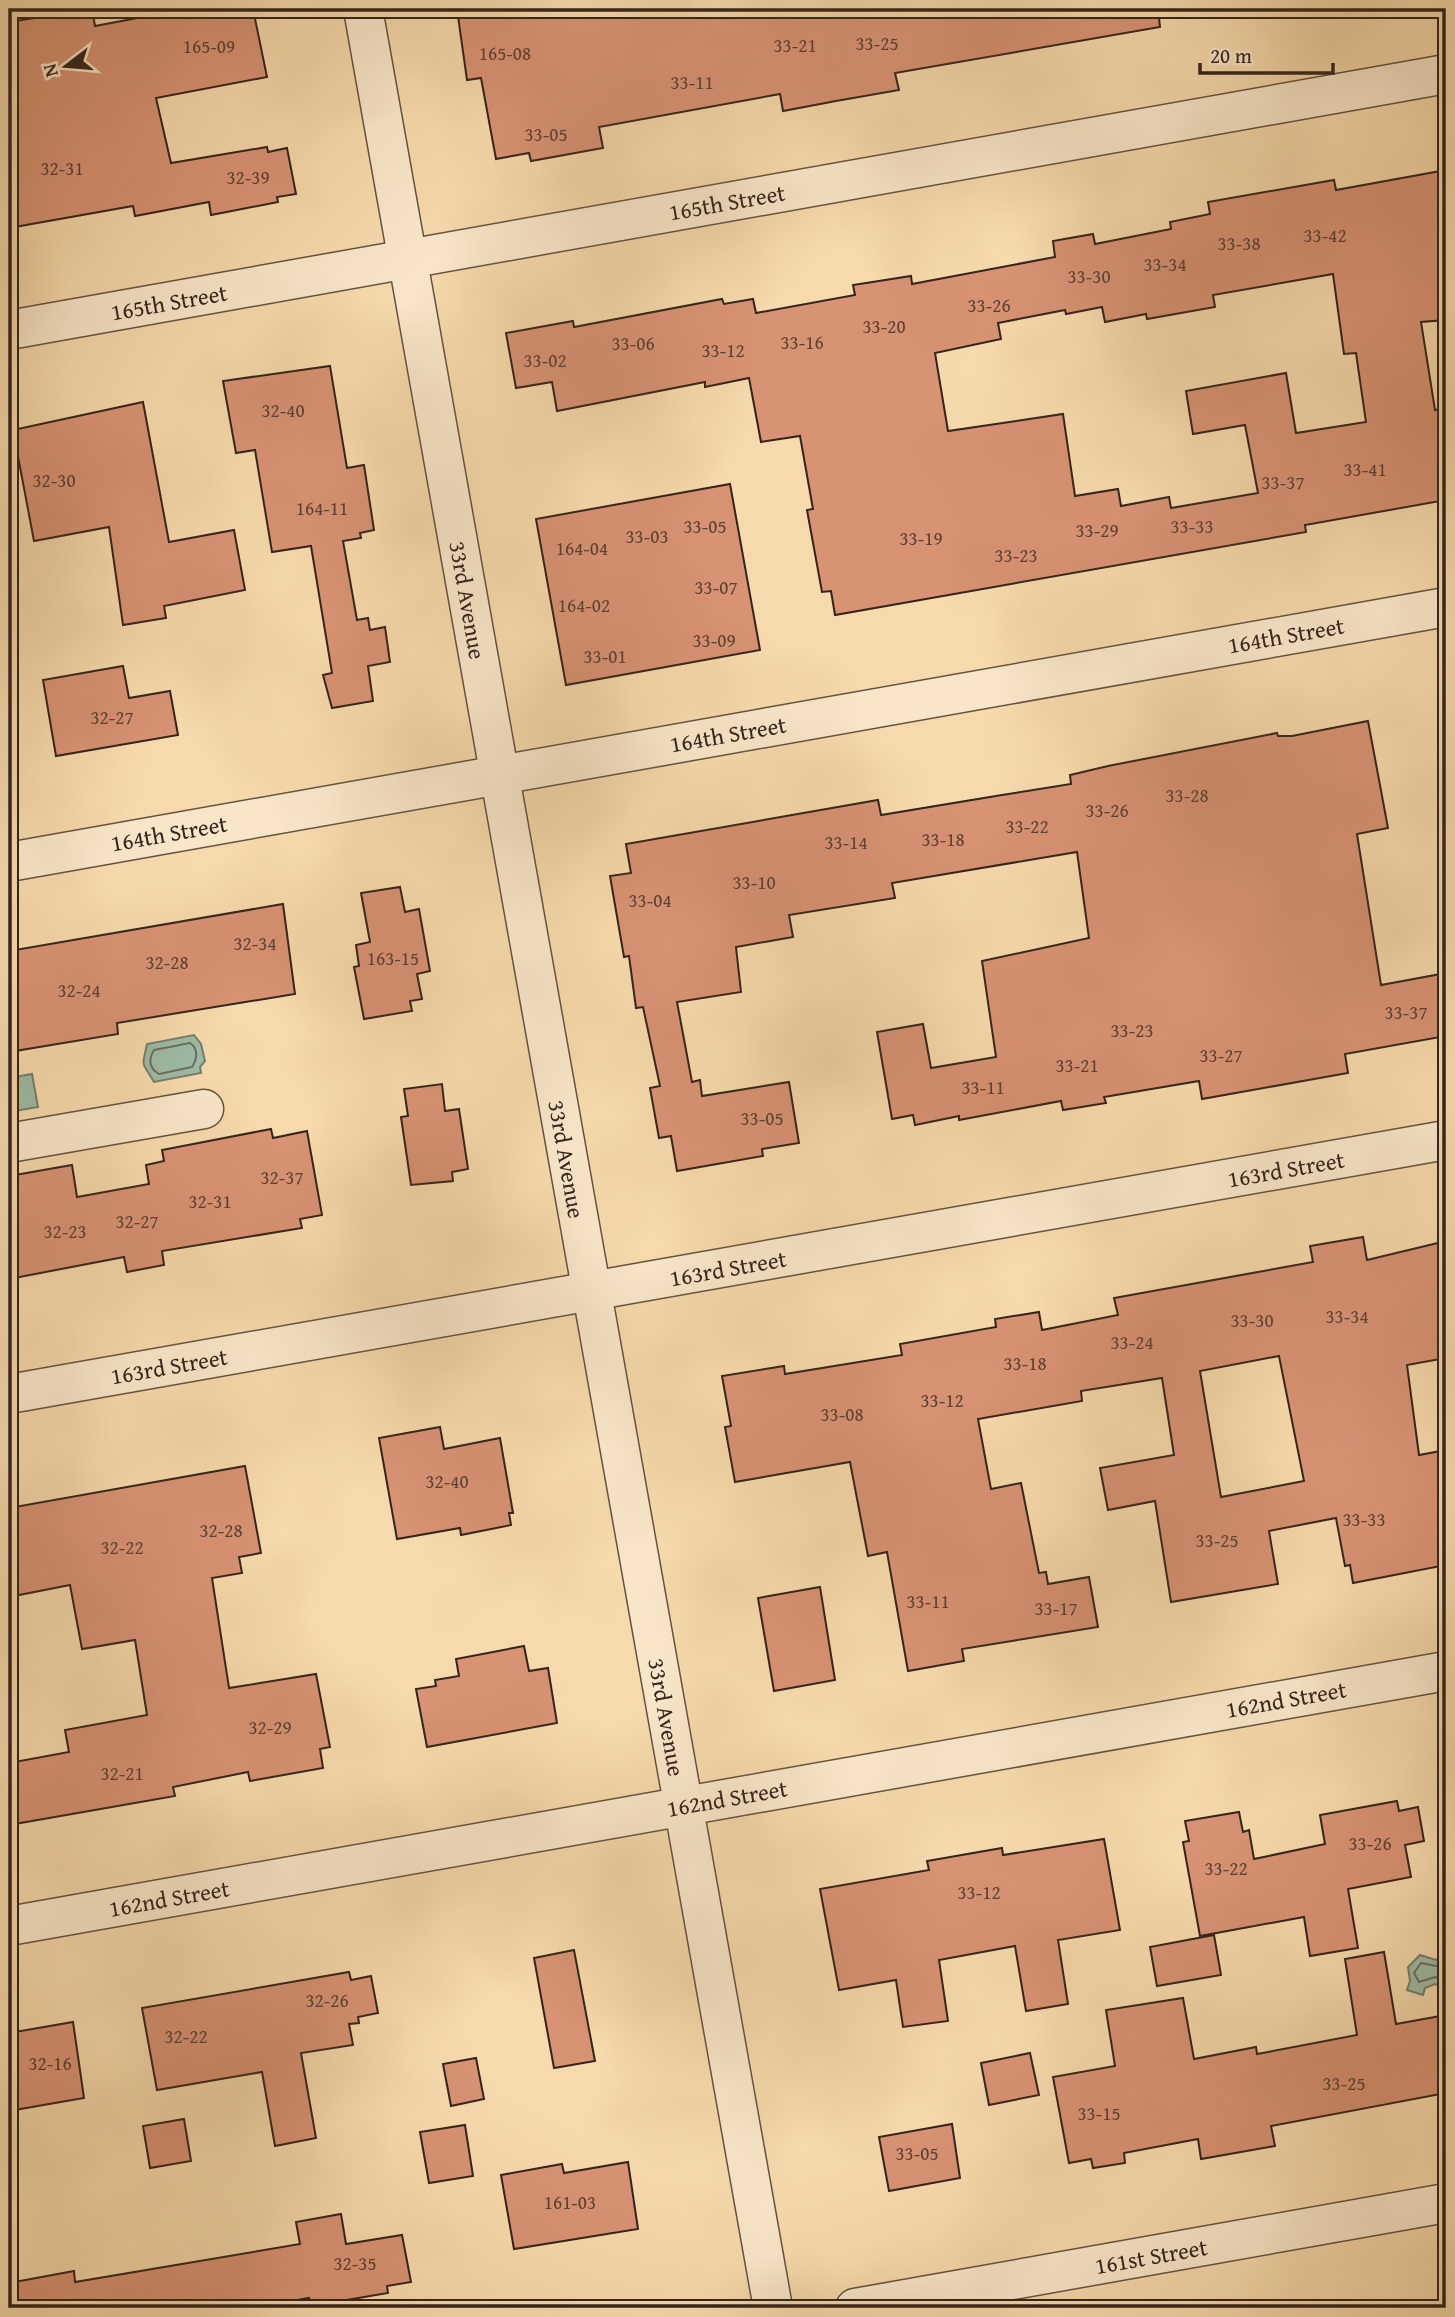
<svg xmlns="http://www.w3.org/2000/svg" width="1455" height="2317" viewBox="0 0 1455 2317" font-family="'Gentium Book Plus',serif">
  <style>
    .water { fill: #9dbba5; stroke: #737f6e; stroke-width: 2 }
    .lines { fill: none; stroke-linecap: round; stroke-linejoin: round }
    .shore { stroke: #687060; stroke-width: 2 }
    .building { fill: #d89274; stroke: #33251c; stroke-width: 2; fill-rule: evenodd }
    .minor-casing { stroke: #645240; stroke-width: 41 }
    .minor { stroke: #f9e6c9; stroke-width: 38 }
    .labels { text-anchor: middle; dominant-baseline: central; stroke-width: 7; stroke-linejoin: round; paint-order: stroke }
    .number-label { font-size: 19px; fill: #5c4032 }
    .street-label { font-size: 23px; fill: #33251c; stroke: #f9e6c9 }
  </style>
  <rect width="100%" height="100%" fill="#f6d9ac"/>
  <filter id="stains"><feTurbulence type="fractalNoise" baseFrequency=".00286" numOctaves="4"/><feColorMatrix values="0 0 0 0 .2 0 0 0 0 .09 0 0 0 0 .02 0 0 0 .5 -.17"/></filter>
  <radialGradient id="worn" r=".72"><stop offset=".6" stop-color="#630" stop-opacity="0"/><stop offset="1" stop-color="#630" stop-opacity=".3"/></radialGradient>
  <g class="water">
    <path d="M194,1035L201,1044L205,1061L200,1067L201,1073L154,1082C141,1060 142,1069 147,1044Z"/>
    <path d="M32,1074L38,1107L9,1112V1078Z"/>
    <path d="M1446,1952V1989L1435,1984L1425,1988L1423,1995L1407,1990L1410,1981L1408,1967L1420,1955L1436,1960Z"/>
  </g>
  <g class="lines">
    <g class="shore">
      <path d="M190,1043C199,1049 197,1059 192,1067L159,1074C149,1068 148,1060 154,1050Z"/>
      <path d="M1446,1960L1436,1966L1421,1963L1414,1973L1419,1982L1435,1977L1446,1981"/>
    </g>
  </g>
  <g class="building">
    <path d="M92,9L95,26L185,9H253L267,77L156,98L171,163L267,147L268,152L287,148L296,194L277,197L278,202L211,215L209,202L135,216L133,206L9,228V22Z"/>
    <path d="M457,9H1158L1160,27L895,73L899,90L836,101L783,111L780,94L599,127L603,148L531,161L529,153L496,159L481,78L467,80Z"/>
    <path d="M1446,170V320L1421,322L1435,410L1446,408V500L1305,525L1306,532L835,615L831,591L822,592L807,510L813,509L800,436L761,442L749,378L705,387V382L557,411L552,382L516,388L506,333L573,321L574,327L722,299L724,304L753,299L756,313L855,295L853,285L911,276L912,284L1055,257L1053,241L1093,234L1095,244L1171,229L1170,222L1210,214L1208,202L1334,180L1336,190ZM1333,274L1344,354L1356,353L1366,422L1296,433L1286,373L1186,391L1193,434L1245,425L1258,493L1171,508L1169,497L1121,506L1118,489L1075,496L1063,414L948,431L935,353L1001,339L998,323L1065,310L1066,314L1102,307L1105,322L1146,314L1147,319L1215,307L1213,295Z"/>
    <path d="M330,366L347,468L364,465L374,530L360,533L361,538L343,541L357,620L368,618L370,630L385,627L390,662L368,666L373,701L332,708L323,675L332,673L311,546L272,552L255,450L236,453L223,381Z"/>
    <path d="M143,402L169,542L234,530L245,590L164,606L166,618L123,625L109,527L34,541L13,430Z"/>
    <path d="M730,484L760,650L566,685L536,519Z"/>
    <path d="M123,666L129,698L170,691L178,735L56,756L43,680Z"/>
    <path d="M1368,721L1388,828L1357,834L1381,985L1446,973V1036L1345,1054L1348,1073L1202,1099L1199,1081L1104,1097L1106,1103L1063,1110L1061,1101L959,1120V1116L915,1125L913,1115L892,1119L877,1032L923,1024L931,1068L996,1057L982,961L1089,938L1077,852L892,883L895,898L789,915L793,937L736,947L741,992L677,1002L692,1082L700,1080L702,1096L789,1082L799,1143L762,1149L763,1156L677,1171L671,1136L659,1138L650,1088L660,1086L643,1007L636,1008L629,956L624,957L610,876L631,873L626,844L878,800L881,815L1002,795L1071,784L1070,775L1108,766L1277,733L1278,736H1292Z"/>
    <path d="M400,887L405,912L419,909L430,971L417,974L422,999L410,1001L412,1011L364,1019L354,967L359,966L356,945L370,942L361,893Z"/>
    <path d="M283,904L295,994L117,1023L118,1034L9,1052V951Z"/>
    <path d="M442,1084L445,1111L459,1109L468,1169L452,1172L453,1181L411,1185L401,1117L408,1116L404,1089Z"/>
    <path d="M271,1129L273,1138L307,1131L322,1215L300,1219L302,1228L162,1251L164,1265L127,1272L124,1257L9,1279V1176L72,1165L77,1197L149,1184L146,1165L164,1161L162,1150Z"/>
    <path d="M1363,1237L1367,1260L1446,1241V1358L1407,1365L1419,1455L1446,1450V1565L1353,1583L1350,1565L1345,1566L1336,1518L1269,1531L1278,1584L1171,1602L1155,1501L1108,1510L1100,1468L1174,1455L1162,1378L1081,1391L1082,1401L978,1419L991,1489L1021,1483L1039,1573L1046,1572L1048,1584L1089,1577L1098,1627L962,1649L964,1661L908,1671L887,1552L868,1556L850,1462L735,1482L725,1427L731,1426L722,1376L784,1366L785,1374L902,1355L900,1344L996,1327L995,1319L1039,1312L1042,1330L1118,1315L1114,1298L1313,1262L1310,1246ZM1279,1356L1304,1481L1221,1497L1200,1371Z"/>
    <path d="M440,1427L444,1449L500,1438L513,1513H509L511,1525L461,1535L460,1528L397,1539L379,1438Z"/>
    <path d="M245,1466L261,1553L239,1557L242,1573L212,1578L229,1688L316,1674L330,1747L320,1749L323,1768L250,1781L248,1772L173,1787L175,1796L9,1825V1763L69,1752L65,1730L147,1715L135,1640L82,1649L70,1585L9,1597V1508Z"/>
    <path d="M820,1587L835,1680L774,1691L758,1598Z"/>
    <path d="M524,1646L529,1671L548,1668L557,1723L427,1747L416,1689L436,1686L435,1680L459,1676L456,1659Z"/>
    <path d="M1397,1801L1399,1811L1418,1807L1424,1841L1405,1845L1411,1877L1348,1889L1358,1948L1310,1956L1304,1917L1200,1936L1183,1842L1189,1841L1185,1821L1239,1812L1243,1832L1249,1830L1254,1859L1325,1844L1320,1815Z"/>
    <path d="M1104,1839L1120,1930L1058,1940L1068,2004L1026,2011L1015,1946L939,1960L948,2021L903,2027L896,1980L839,1990L820,1889L929,1870L927,1861L1002,1848L1003,1855Z"/>
    <path d="M1214,1935L1221,1975L1157,1986L1150,1947Z"/>
    <path d="M574,1950L595,2061L554,2068L534,1958Z"/>
    <path d="M1384,1952L1396,2024L1446,2015V2093L1271,2126L1275,2146L1201,2159L1198,2139L1124,2153L1125,2163L1093,2168L1091,2159L1069,2163L1053,2077L1115,2066L1106,2010L1183,1998L1194,2059L1256,2047L1257,2054L1357,2035L1345,1959Z"/>
    <path d="M349,1972L351,1980L371,1976L378,2013L358,2017L359,2023L349,2024L353,2045L301,2053L316,2138L275,2146L262,2072L157,2090L142,2008Z"/>
    <path d="M73,2022L84,2098L9,2111V2033Z"/>
    <path d="M1030,2053L1039,2095L989,2105L981,2063Z"/>
    <path d="M476,2058L484,2099L451,2106L443,2064Z"/>
    <path d="M184,2119L191,2161L150,2168L143,2126Z"/>
    <path d="M952,2124L960,2178L889,2191L879,2137Z"/>
    <path d="M465,2125L473,2176L429,2183L420,2132Z"/>
    <path d="M628,2162L638,2229L514,2249L501,2175L562,2164L564,2173Z"/>
    <path d="M341,2214L346,2244L402,2235L411,2282L387,2286L388,2293L311,2306L309,2298L251,2308H9V2283L74,2271L75,2282L300,2244L296,2222Z"/>
  </g>
  <g class="lines">
    <g class="minor-casing">
      <g id="minor">
        <path d="M363,9L773,2308"/>
        <path d="M9,330L1446,74"/>
        <path d="M9,862L1446,607"/>
        <path d="M9,1143L204,1109"/>
        <path d="M9,1394L1446,1140"/>
        <path d="M9,1926L1446,1671"/>
        <path d="M855,2308L1446,2203"/>
      </g>
    </g>
    <use href="#minor" class="minor"/>
  </g>
  <g class="labels">
    <g class="number-label">
      <text x="877" y="43">33-25</text>
      <text x="795" y="45">33-21</text>
      <text x="209" y="46">165-09</text>
      <text x="505" y="53">165-08</text>
      <text x="692" y="82">33-11</text>
      <text x="546" y="134">33-05</text>
      <text x="62" y="168">32-31</text>
      <text x="248" y="177">32-39</text>
      <text x="1325" y="235">33-42</text>
      <text x="1239" y="243">33-38</text>
      <text x="1165" y="264">33-34</text>
      <text x="1089" y="276">33-30</text>
      <text x="989" y="305">33-26</text>
      <text x="884" y="326">33-20</text>
      <text x="802" y="342">33-16</text>
      <text x="633" y="343">33-06</text>
      <text x="723" y="350">33-12</text>
      <text x="545" y="360">33-02</text>
      <text x="283" y="410">32-40</text>
      <text x="1365" y="469">33-41</text>
      <text x="54" y="480">32-30</text>
      <text x="1283" y="482">33-37</text>
      <text x="322" y="508">164-11</text>
      <text x="705" y="526">33-05</text>
      <text x="1192" y="526">33-33</text>
      <text x="1097" y="530">33-29</text>
      <text x="647" y="536">33-03</text>
      <text x="921" y="538">33-19</text>
      <text x="582" y="548">164-04</text>
      <text x="1016" y="555">33-23</text>
      <text x="716" y="587">33-07</text>
      <text x="584" y="605">164-02</text>
      <text x="714" y="640">33-09</text>
      <text x="605" y="656">33-01</text>
      <text x="112" y="717">32-27</text>
      <text x="1187" y="795">33-28</text>
      <text x="1107" y="810">33-26</text>
      <text x="1027" y="826">33-22</text>
      <text x="943" y="839">33-18</text>
      <text x="846" y="842">33-14</text>
      <text x="754" y="882">33-10</text>
      <text x="650" y="900">33-04</text>
      <text x="255" y="943">32-34</text>
      <text x="393" y="958">163-15</text>
      <text x="167" y="962">32-28</text>
      <text x="79" y="990">32-24</text>
      <text x="1406" y="1012">33-37</text>
      <text x="1132" y="1030">33-23</text>
      <text x="1221" y="1055">33-27</text>
      <text x="1077" y="1065">33-21</text>
      <text x="983" y="1087">33-11</text>
      <text x="762" y="1118">33-05</text>
      <text x="282" y="1177">32-37</text>
      <text x="210" y="1201">32-31</text>
      <text x="137" y="1221">32-27</text>
      <text x="65" y="1231">32-23</text>
      <text x="1347" y="1316">33-34</text>
      <text x="1252" y="1320">33-30</text>
      <text x="1132" y="1342">33-24</text>
      <text x="1025" y="1363">33-18</text>
      <text x="942" y="1400">33-12</text>
      <text x="842" y="1414">33-08</text>
      <text x="447" y="1481">32-40</text>
      <text x="1364" y="1519">33-33</text>
      <text x="221" y="1530">32-28</text>
      <text x="1217" y="1540">33-25</text>
      <text x="122" y="1547">32-22</text>
      <text x="928" y="1601">33-11</text>
      <text x="1056" y="1608">33-17</text>
      <text x="270" y="1727">32-29</text>
      <text x="122" y="1773">32-21</text>
      <text x="1370" y="1843">33-26</text>
      <text x="1226" y="1868">33-22</text>
      <text x="979" y="1892">33-12</text>
      <text x="327" y="2000">32-26</text>
      <text x="186" y="2036">32-22</text>
      <text x="50" y="2063">32-16</text>
      <text x="1344" y="2083">33-25</text>
      <text x="1099" y="2113">33-15</text>
      <text x="917" y="2153">33-05</text>
      <text x="570" y="2202">161-03</text>
      <text x="355" y="2263">32-35</text>
    </g>
    <g class="street-label">
      <text transform="translate(727 202) rotate(-10)">165th Street</text>
      <text transform="translate(169 302) rotate(-10)">165th Street</text>
      <text transform="translate(468 600) rotate(80)">33rd Avenue</text>
      <text transform="translate(1286 635) rotate(-10)">164th Street</text>
      <text transform="translate(728 734) rotate(-10)">164th Street</text>
      <text transform="translate(169 833) rotate(-10)">164th Street</text>
      <text transform="translate(567 1159) rotate(80)">33rd Avenue</text>
      <text transform="translate(1286 1169) rotate(-10)">163rd Street</text>
      <text transform="translate(728 1268) rotate(-10)">163rd Street</text>
      <text transform="translate(169 1366) rotate(-10)">163rd Street</text>
      <text transform="translate(1286 1699) rotate(-10)">162nd Street</text>
      <text transform="translate(667 1717) rotate(80)">33rd Avenue</text>
      <text transform="translate(727 1798) rotate(-10)">162nd Street</text>
      <text transform="translate(169 1898) rotate(-10)">162nd Street</text>
      <text transform="translate(1151 2256) rotate(-10)">161st Street</text>
    </g>
  </g>
  <rect width="1455" height="2317" fill="none" stroke="#f6d9ac" stroke-width="35"/>
  <rect x="10" y="10" width="1434" height="2296" fill="none" stroke="#33251c" stroke-width="3.5"/>
  <rect x="18" y="18" width="1420" height="2282" fill="none" stroke="#33251c" stroke-width="2"/>
  <g transform="translate(66 66) rotate(254)" stroke="#f9e6c9" stroke-width="5" paint-order="stroke">
  <path d="M0-5L12 26L0 18L-12 26Z" fill="#33251c"/>
  <text y="-10" font-size="19" font-weight="bold" text-anchor="middle" fill="#33251c">N</text>
  </g>
  <path d="M1200 63v10h133v-10" fill="none" stroke="#33251c" stroke-width="3.5"/>
  <text x="1210" y="63" font-size="21" fill="#33251c" stroke="#f9e6c9" stroke-width="5" paint-order="stroke">20 m</text>
  <rect width="100%" height="100%" filter="url(#stains)"/>
  <rect width="100%" height="100%" fill="url(#worn)"/>
</svg>
